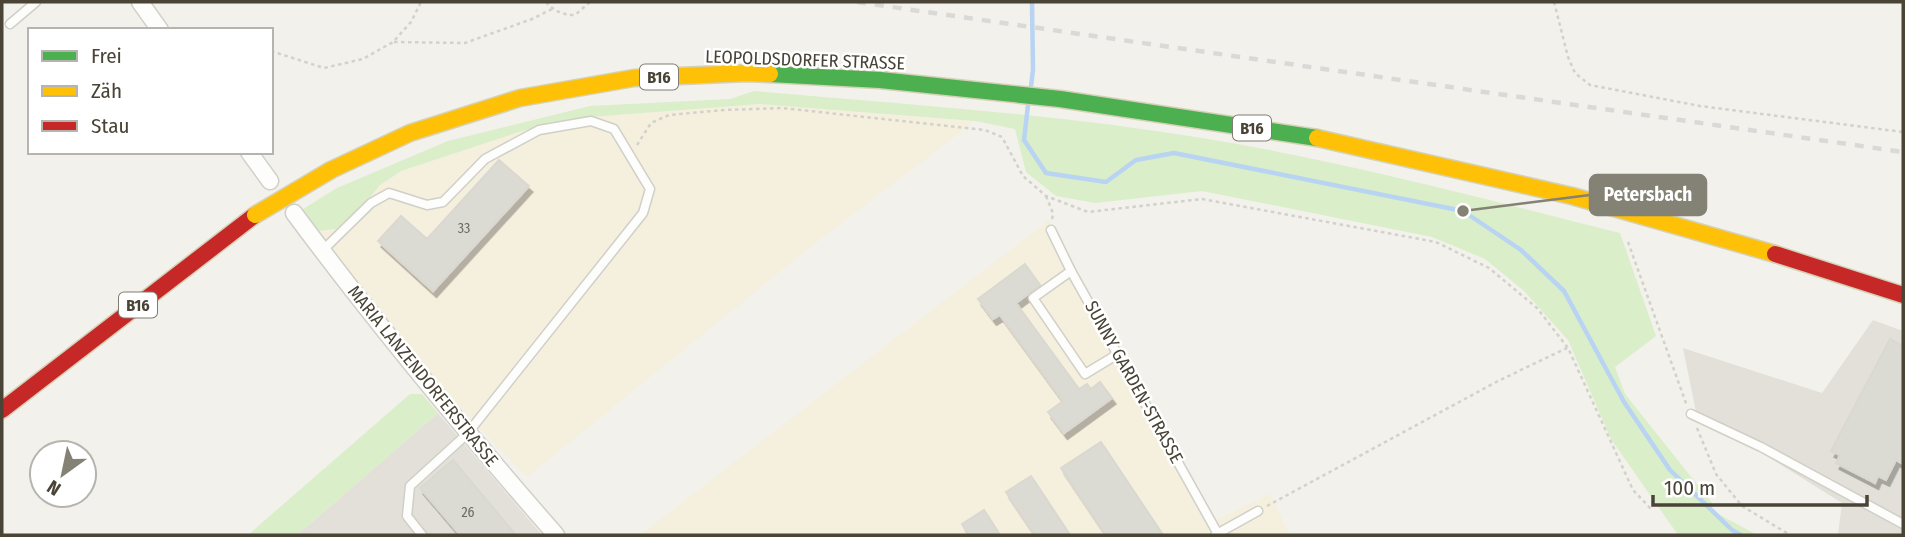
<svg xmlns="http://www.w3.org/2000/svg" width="1905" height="537" viewBox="0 0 1905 537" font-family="'Fira Sans Condensed',sans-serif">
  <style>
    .commercial { fill: #f5efdd }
    .industrial { fill: #e2e0d9 }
    .green { fill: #daeec9 }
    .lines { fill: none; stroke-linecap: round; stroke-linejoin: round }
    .stream { stroke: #b9d3f2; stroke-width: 4.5 }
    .building { fill: #dbdad3; stroke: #dad8d1; stroke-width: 2; filter: url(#shadow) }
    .lane-casing { stroke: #d0cfc8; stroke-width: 11 }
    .street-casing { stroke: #d0cfc8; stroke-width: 19 }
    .fast-casing { stroke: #d5d1b7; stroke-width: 19 }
    .slow-casing { stroke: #d5d1b7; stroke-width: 19 }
    .jam-casing { stroke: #d5d1b7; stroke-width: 19 }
    .path { stroke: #d2d1ca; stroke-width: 2.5; stroke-dasharray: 3.5 3.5; stroke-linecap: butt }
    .lane { stroke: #fdfdfc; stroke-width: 8 }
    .street { stroke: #fdfdfc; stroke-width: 16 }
    .fast { stroke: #4caf50; stroke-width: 16 }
    .slow { stroke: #ffc107; stroke-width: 16 }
    .jam { stroke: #c62828; stroke-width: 16 }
    .rail { stroke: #d9d9d8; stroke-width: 4.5; stroke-dasharray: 9 9; stroke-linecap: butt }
    .slow-bridge-casing { stroke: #d5d1b7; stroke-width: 19; stroke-linecap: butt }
    .slow-bridge { stroke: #ffc107; stroke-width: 16 }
    .labels { text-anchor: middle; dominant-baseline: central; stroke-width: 5; stroke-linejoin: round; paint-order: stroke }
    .number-label { font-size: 14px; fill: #6e6a5e }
    .shield { fill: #fff; stroke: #807c72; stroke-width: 2 }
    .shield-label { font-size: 16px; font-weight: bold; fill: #494436 }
    .street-label { font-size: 18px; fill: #494436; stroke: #fff }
    .leader { fill: none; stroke: #848175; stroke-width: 2.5 }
    .callout-dot { fill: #848175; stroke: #fff; stroke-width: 2.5 }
    .callout { fill: #848175; stroke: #848175; stroke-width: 2.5 }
    .callout-label { font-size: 19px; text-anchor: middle; font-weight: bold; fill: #fff }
  </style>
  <defs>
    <filter id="shadow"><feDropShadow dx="3.5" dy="6" stdDeviation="0" flood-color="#0004"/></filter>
  </defs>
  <rect width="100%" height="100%" fill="#f2f1eb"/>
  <g class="commercial">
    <path d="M760,104L975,121L808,249L527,477L449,396L318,231L336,229L363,206L380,185L401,171L522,131L590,117Z"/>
    <path d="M1049,220L1216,520L1270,494L1290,535H640Z"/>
  </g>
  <g class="industrial">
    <path d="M1873,320L1903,331V535H1838L1842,503L1696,412L1683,348L1822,393Z"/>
    <path d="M438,413L542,535H297Z"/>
  </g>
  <g class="green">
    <path d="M754,91C904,104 1054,114 1202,138C1343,161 1481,198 1620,233L1656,336L1615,367L1625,394L1712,503L1711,510L1757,535H1678L1611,439L1568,340L1523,290L1485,259L1432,237L1202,191L1095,203L1056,196L1026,172L1015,129L975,121L760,104L590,117L522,131L401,171L380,185L363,206L336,229L318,231L304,217L303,209L337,188L448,141L590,106L730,99Z"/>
    <path d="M410,394H422L438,413L297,535H248Z"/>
  </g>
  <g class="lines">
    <g class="stream">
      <path d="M1031,86L1033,70L1032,2"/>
      <path d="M1028,105L1024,140L1046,173L1106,182L1136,160L1174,153L1463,211L1521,250L1564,291L1624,402L1670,470L1732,530L1741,535"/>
    </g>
  </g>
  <g class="building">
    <path d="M499,160L529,186L433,291L378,241L401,216L427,239Z"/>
    <path d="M1025,264L1040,285L1016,303L1079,389L1087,384L1091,389L1100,382L1112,398L1064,433L1048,412L1063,401L1000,315L993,319L978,299Z"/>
    <path d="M1890,339L1903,346V464L1896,460L1886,480L1878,476L1875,483L1836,463L1840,455L1831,451Z"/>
    <path d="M1101,442L1163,535H1106L1061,468Z"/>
    <path d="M453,460L516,535H460L420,488Z"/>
    <path d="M1031,476L1070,535H1035L1006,492Z"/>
    <path d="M984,510L1000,535H969L962,524Z"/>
  </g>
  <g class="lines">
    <g class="lane-casing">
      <g id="lane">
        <path d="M10,24L36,2"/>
        <path d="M1051,230L1071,271L1218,534"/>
        <path d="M322,251L371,203L389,193L427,205L443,202L485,159L539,130L591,121L614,129L650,189L643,213L467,434L410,486L407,516L422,535"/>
        <path d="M1071,271L1033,298L1085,374L1118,354"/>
        <path d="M1691,414L1761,447L1903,524"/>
        <path d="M1215,535L1258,511"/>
      </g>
    </g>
    <g class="street-casing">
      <g id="street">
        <path d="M140,2L160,30"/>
        <path d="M249,152L270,181"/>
        <path d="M294,213C377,325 465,431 556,535"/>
      </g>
    </g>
    <g class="fast-casing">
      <path id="fast" d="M770,74L880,80L1060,99L1317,138"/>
    </g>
    <g class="slow-casing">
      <g id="slow">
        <path d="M1317,138L1572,196L1775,254"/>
        <path d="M331,170L410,133L520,98L634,78L748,73L770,74"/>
      </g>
    </g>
    <g class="jam-casing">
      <g id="jam">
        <path d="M1775,254L1903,295"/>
        <path d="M2,410L255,215"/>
      </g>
    </g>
    <g class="path">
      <path d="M546,2C554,11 562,15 575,15L590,2"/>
      <path d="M1554,2L1568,57L1575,73L1590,85L1700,106L1903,132"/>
      <path d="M394,42L465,43L532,19L552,9"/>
      <path d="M271,51L324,68L363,59L393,42L411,22L421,2"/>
      <path d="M637,145L651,123L669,115L724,110L782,108L985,130L1002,137L1023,176L1046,196L1088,212L1202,199L1436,242L1489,268L1537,308L1568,348L1633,490L1651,509"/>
      <path d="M1046,196L1053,213L1052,220"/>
      <path d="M1628,242L1687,406"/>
      <path d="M1697,428L1716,474L1742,506L1790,535"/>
      <path d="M1267,506L1498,381L1567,348"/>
    </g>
    <use href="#lane" class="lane"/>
    <use href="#street" class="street"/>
    <use href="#fast" class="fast"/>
    <use href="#slow" class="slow"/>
    <use href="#jam" class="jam"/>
    <path class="rail" d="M857,2L1903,152"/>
    <g class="slow-bridge-casing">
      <path id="slow-bridge" d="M255,215L331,170"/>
    </g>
    <use href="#slow-bridge" class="slow-bridge"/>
  </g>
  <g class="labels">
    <g class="number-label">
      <text x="464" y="228">33</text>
      <text x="468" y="512">26</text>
    </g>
    <g class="shield">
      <rect x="640" y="64.5" width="38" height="25" rx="5"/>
      <rect x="1233" y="115.5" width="38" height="25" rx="5"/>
      <rect x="119" y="292.5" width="38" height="25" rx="5"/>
    </g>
    <g class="shield-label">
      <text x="659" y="77">B16</text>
      <text x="1252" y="128">B16</text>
      <text x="138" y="305">B16</text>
    </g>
    <g class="street-label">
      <text transform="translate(805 60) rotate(2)">LEOPOLDSDORFER STRASSE</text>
      <text transform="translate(423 376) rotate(51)">MARIA LANZENDORFERSTRASSE</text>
      <text transform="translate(1134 382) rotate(61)">SUNNY GARDEN-STRASSE</text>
    </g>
  </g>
  <path class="leader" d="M1463 211L1590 195"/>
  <circle class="callout-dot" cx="1463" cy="211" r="7"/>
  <rect class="callout" x="1590" y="175" width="116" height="40" rx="7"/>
  <g class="callout-label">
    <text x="1648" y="201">Petersbach</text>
  </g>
  <rect width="1905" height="537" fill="none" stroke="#494436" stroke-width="7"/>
  <rect x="28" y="28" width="245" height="126" fill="#ffffff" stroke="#b6b4af" stroke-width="2"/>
  <rect x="42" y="51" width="35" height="10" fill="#4caf50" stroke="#b6b4af" stroke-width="2"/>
  <text x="91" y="63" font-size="21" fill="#494436">Frei</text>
  <rect x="42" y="86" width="35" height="10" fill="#ffc107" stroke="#b6b4af" stroke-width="2"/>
  <text x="91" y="98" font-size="21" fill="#494436">Zäh</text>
  <rect x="42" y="121" width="35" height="10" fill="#c62828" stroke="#b6b4af" stroke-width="2"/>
  <text x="91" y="133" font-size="21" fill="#494436">Stau</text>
  <g transform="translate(63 474) rotate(213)"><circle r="33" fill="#ffffff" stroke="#b6b4af" stroke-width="2"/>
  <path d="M0-5L12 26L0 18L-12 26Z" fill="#848175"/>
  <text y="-10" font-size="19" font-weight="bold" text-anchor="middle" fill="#494436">N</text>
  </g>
  <path d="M1653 495v10h214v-10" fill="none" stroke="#494436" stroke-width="3.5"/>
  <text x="1664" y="495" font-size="21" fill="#494436" stroke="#ffffff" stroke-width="5" paint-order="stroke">100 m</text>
</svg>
